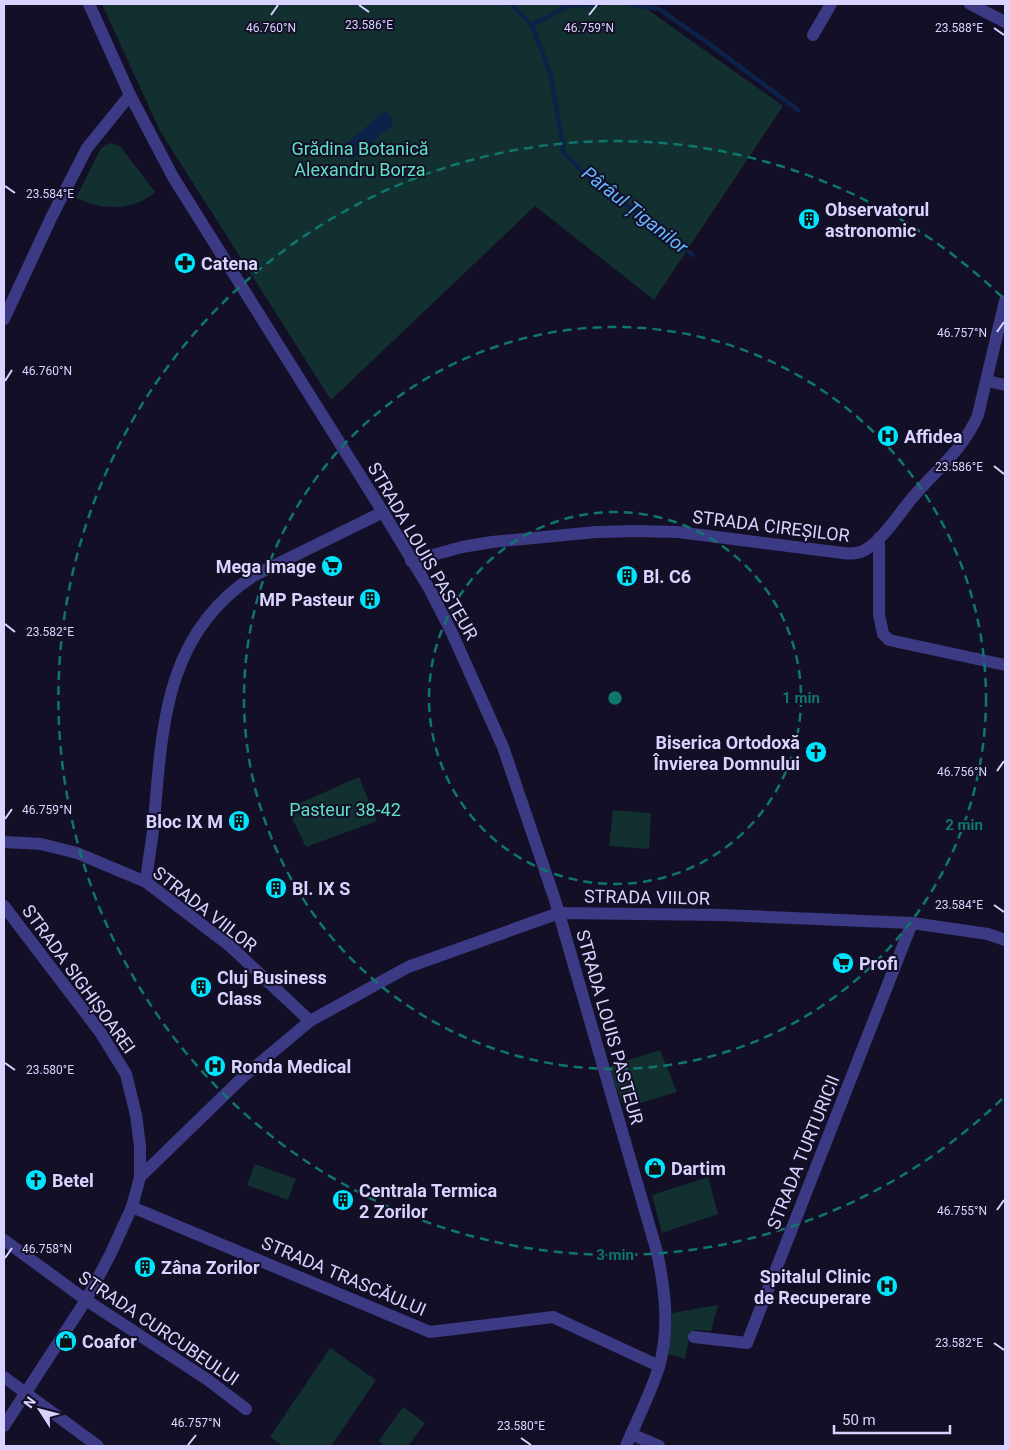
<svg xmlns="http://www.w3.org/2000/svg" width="1009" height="1450" viewBox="0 0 1009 1450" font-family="Roboto,sans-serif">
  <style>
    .green { fill: #12302f }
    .water { fill: #0c2248 }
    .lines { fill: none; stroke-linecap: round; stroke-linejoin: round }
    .stream { stroke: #0c2248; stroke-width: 4.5 }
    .minor { stroke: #3d3a85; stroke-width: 12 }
    .ticks { fill: none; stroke: #d9d4ff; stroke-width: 2 }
    .ring { fill: none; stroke: #0f766e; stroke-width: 2.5; stroke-dasharray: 9 6 }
    .labels { text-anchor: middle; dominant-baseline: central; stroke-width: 4; stroke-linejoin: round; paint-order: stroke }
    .park-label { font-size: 18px; fill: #5fe0c0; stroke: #130f26 }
    .poi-label { font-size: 18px; font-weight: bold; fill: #d9d4ff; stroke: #130f26; text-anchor: start }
    .street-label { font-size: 18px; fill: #d9d4ff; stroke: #130f26 }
    .water-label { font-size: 19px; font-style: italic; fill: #62b6ff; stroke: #130f26 }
    .ticks-label { font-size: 12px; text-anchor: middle; fill: #d9d4ff; stroke: #130f26; stroke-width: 4; stroke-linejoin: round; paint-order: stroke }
    .centre { fill: #0f766e; stroke: #130f26; stroke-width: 2.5 }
    .ring-label { font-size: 15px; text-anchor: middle; font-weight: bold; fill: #0f766e; stroke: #130f26; stroke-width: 4; stroke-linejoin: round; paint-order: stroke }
  </style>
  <rect width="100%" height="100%" fill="#130f26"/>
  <g class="green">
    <path d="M102,4H646L644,7L783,106L654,300L535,206L331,400L160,131Z"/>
    <path d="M111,143L120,146L155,192C133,212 102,210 76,198L100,150L105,145Z"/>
    <path d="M359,777L377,821L306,847L292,818L289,808Z"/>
    <path d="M613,810L651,813L649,849L609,846Z"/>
    <path d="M660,1050L677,1092L625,1108L615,1085L610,1066Z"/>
    <path d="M255,1164L296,1179L288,1200L247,1185Z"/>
    <path d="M708,1177L718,1214L662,1233L652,1195Z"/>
    <path d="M718,1305L711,1331L696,1330L690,1333L685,1359L668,1354L672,1313Z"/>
    <path d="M330,1348L376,1380L331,1446H283L270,1437Z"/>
    <path d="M403,1407L425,1423L408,1446H386L379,1441Z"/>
  </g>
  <path class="water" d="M386,112C391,116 393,119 392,125L356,157L353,159L348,158L342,153L343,147L382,113Z"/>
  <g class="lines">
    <g class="stream">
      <path d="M511,4L532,25L551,76L564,153L590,179L615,199L635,210L646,221L693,255"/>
      <path d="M629,4L659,9L711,45L798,110"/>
      <path d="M532,25L568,6L602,4"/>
    </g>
    <g class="minor">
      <path d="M89,4L130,95L173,177L383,512L430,590L452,633L503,747L555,900L657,1252C665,1290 670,1329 659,1367C650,1395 637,1420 626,1446"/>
      <path d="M970,4L1005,22"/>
      <path d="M813,35L831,4"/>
      <path d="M4,319L52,216L87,148L130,95"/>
      <path d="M987,381L1005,385"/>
      <path d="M879,538V614L883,634L889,640L1005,665"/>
      <path d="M411,561L462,547L492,542L596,532L636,531L678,532L843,553C851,554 858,554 865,550C883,540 900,512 914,496C938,468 963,450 978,415L1005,301"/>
      <path d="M4,842L41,844L77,853L146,882L230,946L310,1021"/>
      <path d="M146,882C148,862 152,842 154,822C162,726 165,632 255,575L383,512"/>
      <path d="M4,906L100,1032L126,1074L136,1115L140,1146V1177L132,1207L110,1255L86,1300L4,1426"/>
      <path d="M140,1177L243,1077L310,1021L408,967L559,913L722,915L912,923L988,934L1005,940"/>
      <path d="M132,1207L430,1332L553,1317L659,1366"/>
      <path d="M4,1240L86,1300L208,1380L246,1409"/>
      <path d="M694,1337L747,1343L912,923"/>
      <path d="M4,1377L98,1446"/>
      <path d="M631,1434L659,1446"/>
    </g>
  </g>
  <path class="ticks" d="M359,5L369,12M271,15L278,5M589,15L597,5M994,28L1004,35M5,186L15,193M997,332L1004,322M5,381L12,370M994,466L1004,474M5,624L15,632M997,771L1004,761M5,819L12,809M994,905L1004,912M5,1063L15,1070M997,1210L1004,1200M5,1258L12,1248M994,1343L1004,1350M521,1438L531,1445M188,1445L196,1435"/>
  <g class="ring">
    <circle cx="615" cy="698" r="186"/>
    <circle cx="615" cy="698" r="371"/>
    <path d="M1002 1099A557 557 0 1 1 1002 297"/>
  </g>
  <defs>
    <g id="building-disc" transform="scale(1.125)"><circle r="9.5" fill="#00e5ff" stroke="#130f26"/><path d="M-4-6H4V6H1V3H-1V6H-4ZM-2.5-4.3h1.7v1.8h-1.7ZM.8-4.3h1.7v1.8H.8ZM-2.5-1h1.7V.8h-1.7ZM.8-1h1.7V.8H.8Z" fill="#111"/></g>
    <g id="pharmacy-disc" transform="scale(1.125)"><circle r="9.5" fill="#00e5ff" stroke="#130f26"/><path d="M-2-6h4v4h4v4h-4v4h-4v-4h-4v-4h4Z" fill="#111"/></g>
    <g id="hospital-disc" transform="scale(1.125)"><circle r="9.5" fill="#00e5ff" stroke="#130f26"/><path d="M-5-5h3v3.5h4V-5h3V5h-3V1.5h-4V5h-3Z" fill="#111"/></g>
    <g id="supermarket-disc" transform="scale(1.125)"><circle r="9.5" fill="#00e5ff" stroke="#130f26"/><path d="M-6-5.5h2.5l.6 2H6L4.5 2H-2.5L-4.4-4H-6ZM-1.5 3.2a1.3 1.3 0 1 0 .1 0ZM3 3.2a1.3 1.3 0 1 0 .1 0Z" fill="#111"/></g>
    <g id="church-disc" transform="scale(1.125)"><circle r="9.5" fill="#00e5ff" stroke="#130f26"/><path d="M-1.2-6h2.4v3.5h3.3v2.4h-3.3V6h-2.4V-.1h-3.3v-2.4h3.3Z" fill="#111"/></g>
    <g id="shop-disc" transform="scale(1.125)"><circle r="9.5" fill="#00e5ff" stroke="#130f26"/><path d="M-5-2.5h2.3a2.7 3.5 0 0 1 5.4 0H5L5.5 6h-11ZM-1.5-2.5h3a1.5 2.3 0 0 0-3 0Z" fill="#111"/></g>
  </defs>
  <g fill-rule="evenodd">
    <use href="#building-disc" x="809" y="219"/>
    <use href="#pharmacy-disc" x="185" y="263"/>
    <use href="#hospital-disc" x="888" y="436"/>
    <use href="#supermarket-disc" x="332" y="566"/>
    <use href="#building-disc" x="627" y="576"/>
    <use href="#building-disc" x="370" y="599"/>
    <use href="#church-disc" x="816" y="752"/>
    <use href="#building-disc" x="239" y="821"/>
    <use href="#building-disc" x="276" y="888"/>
    <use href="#supermarket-disc" x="843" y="963"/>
    <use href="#building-disc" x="201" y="987"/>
    <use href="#hospital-disc" x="215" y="1066"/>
    <use href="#shop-disc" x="655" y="1168"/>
    <use href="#church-disc" x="36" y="1180"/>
    <use href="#building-disc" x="343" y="1200"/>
    <use href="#building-disc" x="145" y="1267"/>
    <use href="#hospital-disc" x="887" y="1286"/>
    <use href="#shop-disc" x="66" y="1341"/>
  </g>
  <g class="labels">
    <g class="park-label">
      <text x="360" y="148">Grădina Botanică<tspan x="360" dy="21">Alexandru Borza</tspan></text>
      <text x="345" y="809">Pasteur 38-42</text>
    </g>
    <g class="poi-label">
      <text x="825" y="209">Observatorul<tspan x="825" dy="21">astronomic</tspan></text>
      <text x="201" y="263">Catena</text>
      <text x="904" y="436">Affidea</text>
      <text x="316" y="566" text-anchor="end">Mega Image</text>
      <text x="643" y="576">Bl. C6</text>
      <text x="354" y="599" text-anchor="end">MP Pasteur</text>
      <text x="800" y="742" text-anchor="end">Biserica Ortodoxă<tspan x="800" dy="21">Învierea Domnului</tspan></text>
      <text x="223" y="821" text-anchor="end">Bloc IX M</text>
      <text x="292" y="888">Bl. IX S</text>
      <text x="859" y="963">Profi</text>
      <text x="217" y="977">Cluj Business<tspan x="217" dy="21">Class</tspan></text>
      <text x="231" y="1066">Ronda Medical</text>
      <text x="671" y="1168">Dartim</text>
      <text x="52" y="1180">Betel</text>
      <text x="359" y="1190">Centrala Termica<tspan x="359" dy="21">2 Zorilor</tspan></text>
      <text x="161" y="1267">Zâna Zorilor</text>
      <text x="871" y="1276" text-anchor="end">Spitalul Clinic<tspan x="871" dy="21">de Recuperare</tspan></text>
      <text x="82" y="1341">Coafor</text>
    </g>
    <g class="street-label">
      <text transform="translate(771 526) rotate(7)">STRADA CIREȘILOR</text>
      <text transform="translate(423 551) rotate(60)">STRADA LOUIS PASTEUR</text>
      <text transform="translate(647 897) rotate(1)">STRADA VIILOR</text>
      <text transform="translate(205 909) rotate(38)">STRADA VIILOR</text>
      <text transform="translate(79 979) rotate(54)">STRADA SIGHIȘOAREI</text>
      <text transform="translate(610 1027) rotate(74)">STRADA LOUIS PASTEUR</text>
      <text transform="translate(803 1152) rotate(-68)">STRADA TURTURICII</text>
      <text transform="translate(344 1276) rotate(23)">STRADA TRASCĂULUI</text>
      <text transform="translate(159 1328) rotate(34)">STRADA CURCUBEULUI</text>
    </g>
    <g class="water-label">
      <text transform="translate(635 210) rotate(38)">Pârâul Țiganilor</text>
    </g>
  </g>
  <g class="ticks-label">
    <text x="369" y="29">23.586°E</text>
    <text x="271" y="32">46.760°N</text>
    <text x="589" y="32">46.759°N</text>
    <text x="959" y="32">23.588°E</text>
    <text x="50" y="198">23.584°E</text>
    <text x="962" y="337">46.757°N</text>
    <text x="47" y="375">46.760°N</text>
    <text x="959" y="471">23.586°E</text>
    <text x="50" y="636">23.582°E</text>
    <text x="962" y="776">46.756°N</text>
    <text x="47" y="814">46.759°N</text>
    <text x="959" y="909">23.584°E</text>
    <text x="50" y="1074">23.580°E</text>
    <text x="962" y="1215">46.755°N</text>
    <text x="47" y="1253">46.758°N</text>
    <text x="959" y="1347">23.582°E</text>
    <text x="196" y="1427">46.757°N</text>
    <text x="521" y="1430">23.580°E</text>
  </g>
  <circle cx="615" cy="698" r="8" class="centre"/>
  <g class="ring-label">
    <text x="801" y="703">1 min</text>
    <text x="964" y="830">2 min</text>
    <text x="615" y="1260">3 min</text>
  </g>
  <rect width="1009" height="1450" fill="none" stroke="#d9d4ff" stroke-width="10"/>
  <g transform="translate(40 1410) rotate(306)" stroke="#130f26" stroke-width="4" paint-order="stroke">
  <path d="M0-4L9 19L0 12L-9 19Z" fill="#d9d4ff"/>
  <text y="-8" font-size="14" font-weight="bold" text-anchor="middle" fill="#d9d4ff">N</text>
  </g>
  <path d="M834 1425v8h116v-8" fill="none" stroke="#d9d4ff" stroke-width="2.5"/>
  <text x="842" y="1425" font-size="15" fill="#d9d4ff" stroke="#130f26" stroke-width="4" paint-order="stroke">50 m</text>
</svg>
